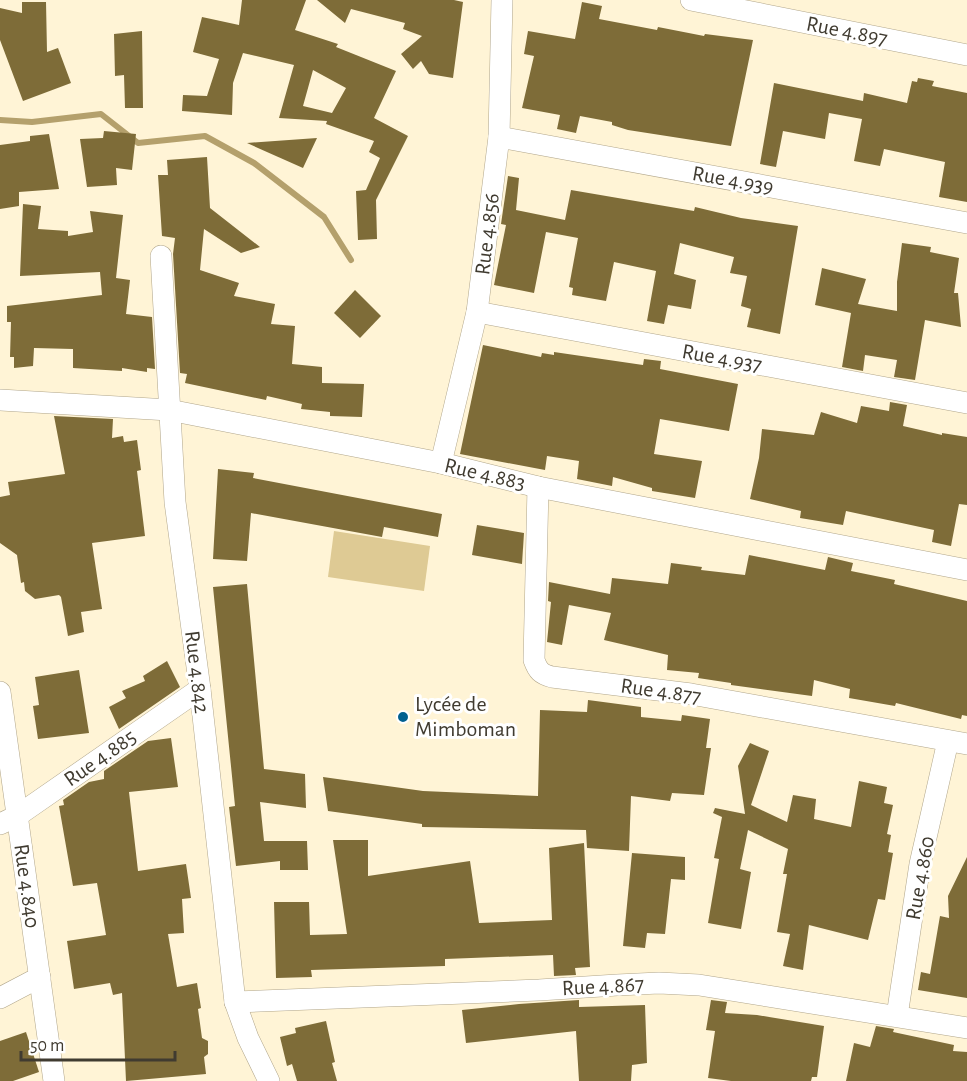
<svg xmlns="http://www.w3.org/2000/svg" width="967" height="1081" viewBox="0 0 967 1081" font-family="'Alegreya Sans',sans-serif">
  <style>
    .green { fill: #deca94 }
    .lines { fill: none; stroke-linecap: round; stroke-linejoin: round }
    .stream { stroke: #b4a06c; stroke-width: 6 }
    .building { fill: #7e6c38; fill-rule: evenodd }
    .minor-casing { stroke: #b1a68b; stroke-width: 22 }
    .minor { stroke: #fff; stroke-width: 21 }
    .poi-dot { fill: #006090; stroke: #fff; stroke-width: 2 }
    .labels { text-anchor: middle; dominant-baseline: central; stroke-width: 6; stroke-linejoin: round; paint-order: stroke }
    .street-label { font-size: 22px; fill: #403b30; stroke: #fff }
    .poi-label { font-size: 22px; fill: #403b30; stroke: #fff; text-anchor: start }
  </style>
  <rect width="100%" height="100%" fill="#fff4d6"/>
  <path class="green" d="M334,531L430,546L424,591L328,577Z"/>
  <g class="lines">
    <path class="stream" d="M0,120L32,122L101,114L138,143L205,136L254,163L324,217L351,260"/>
  </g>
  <g class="building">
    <path d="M242,0H306L295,30L338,44L336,47L396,71L374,118L408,136L376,200L377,239L358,240L356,191L366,190L380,158L369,152L374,141L326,124L327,121L279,118L294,65L243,53L233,83L232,115L182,111L183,95L207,96L219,59L193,52L202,17L239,25ZM313,70L346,88L332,113L303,106Z"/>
    <path d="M317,0H454L463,2L453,78L429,74L421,61L413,69L401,54L422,36L403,29L405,23L351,9L345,23Z"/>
    <path d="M22,2H46L47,52L58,48L71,83L23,101L0,40V8L22,13Z"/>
    <path d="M582,2L602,6L599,19L657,30L658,27L704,36L705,34L753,40L731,146L628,130L612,125V122L580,116L576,133L557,129L560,115L522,108L534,56L524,54L528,31L575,39Z"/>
    <path d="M142,31L143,108H125L124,75L115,76L114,34Z"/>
    <path d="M918,78L934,81L932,86L967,93V202L939,197L945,162L884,149L880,166L854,161L862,119L829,113L825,139L783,131L776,167L760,164L774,83L863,101L864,93L907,103L912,81L917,82Z"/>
    <path d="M104,131L136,134L132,170L116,168L117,185L87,187L80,139L103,138Z"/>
    <path d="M49,134L59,189L19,192V206L0,209V145L30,141V136Z"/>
    <path d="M317,138L303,168L247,143Z"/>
    <path d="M207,157L210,208L260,247L241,253L204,229L200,270L239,283L234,296L275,304L271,324L295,326L292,364L322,367V383L364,384L362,417L330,416V412L301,409L302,404L267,396L266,400L185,383L187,374L180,373L173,254L175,238L162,236L158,175H168L167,160Z"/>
    <path d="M508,176L519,178L516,210L565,220L571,190L694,211L695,207L741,218L798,226L780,334L747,327L751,309L741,306L747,276L730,273L734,257L680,243L674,274L696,280L691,309L668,305L664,324L647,321L656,271L614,262L606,301L572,295L573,288L569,287L578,238L546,232L534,293L494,285L506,225L501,224Z"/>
    <path d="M23,204L41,206L38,229L68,231V236L93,232L90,211L123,215L116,278L130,280L126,314L152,317L155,369L147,368V372L122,368V371L73,368V349L34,348L33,366L14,368V357H10L11,322H7V306L102,295L100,272L20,276Z"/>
    <path d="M902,243L931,247L930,252L959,258L954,293H958L961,327L925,320L915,380L894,377L897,360L865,355L863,371L842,367L851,313L815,305L822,268L866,279L858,304L897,311V282Z"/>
    <path d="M355,290L381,316L360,338L334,313Z"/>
    <path d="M483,345L541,357L542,353L554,355V352L643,365L644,359L661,361L660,369L738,384L729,431L660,419L654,454L702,461L695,498L652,491V488L613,477L612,486L577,479L579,461L547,456L545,470L460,454Z"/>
    <path d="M890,402L907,405L903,426L942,435V433L967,437V505L959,504L951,546L932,542L934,530L846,511L843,525L800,518L801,511L750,499L759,458L762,429L814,435L821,412L857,423L861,406L889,411Z"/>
    <path d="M54,416L113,419L112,438L123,436L124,442L137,440L141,470L137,471L145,536L92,543L102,609L81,612L84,632L68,636L61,597L59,595L35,599L25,591L24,582L21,583L17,555L0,543V497L10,495L8,482L65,474Z"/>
    <path d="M218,469L254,473L253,478L442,514L438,537L384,527L382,537L251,513L247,561L213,559Z"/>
    <path d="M477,525L524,533L522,564L472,555Z"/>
    <path d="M749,555L825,570L828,557L853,563L851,571L895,580L894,584L967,601V716L962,715L961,719L896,703L895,706L849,698L850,689L814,680L812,696L731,685V683L698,678L699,673L667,670L668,655L604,640L611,613L569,605L562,645L547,642L551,602L548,601L549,582L610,594L612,578L668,584L671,563L702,567L701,570L745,575Z"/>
    <path d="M247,584L264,769L305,774L306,808L260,802L264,841H307L308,870H280V861L236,866L229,807L235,806L213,587Z"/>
    <path d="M167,661L180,687L119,729L109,707L126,698L122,691L145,681L143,676Z"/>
    <path d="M79,670L89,733L38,739L33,706L39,705L35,677Z"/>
    <path d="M588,700L641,707V717L681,721L682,715L710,719L706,748H711L704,795L672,793L670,801L631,796L629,851L587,848L586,830L422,827V824L328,811L323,777L423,791L538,796L540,710L587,712Z"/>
    <path d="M171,738L178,787L129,792L138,871L186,864L191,898L182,899L184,933L168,934L177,987L197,983L201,1008L198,1009L202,1038L208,1041V1054L204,1057L206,1074L126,1081L122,993L113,995L110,983L74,989L67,941L106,935L97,883L73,886L59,806L64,805L63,800L89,782L104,779V771L148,741Z"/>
    <path d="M750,743L769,751L751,805L787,822L793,795L816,799L814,819L851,827L859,781L887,787L884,803L893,805L887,834L891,835L888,852L893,853L885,900L878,899L868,940L809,925L803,970L783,966L790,934L777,932L787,874H783L788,849L748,830L740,869L751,872L741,929L708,923L719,859L714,858L722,817L713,813L715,808L745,814L738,766Z"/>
    <path d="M333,840H368V876L470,861L479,923L552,920L549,848L584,843L590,967L575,968L576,975L554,976L553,955L445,959V966L311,970L312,977L276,978L274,902H309L310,935L347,934Z"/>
    <path d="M632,853L685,857V880L671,879L665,934L647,933L645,948L623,946Z"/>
    <path d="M967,857V998L918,990L921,972L930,974L940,916L949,918L948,896Z"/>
    <path d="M579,1000V1007L645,1005L647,1063L632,1065L631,1081H579L576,1031L466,1043L462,1010L519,1004Z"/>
    <path d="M711,1000L727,1002L725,1013L757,1015L824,1026L817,1077H812L811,1081H731L708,1078L715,1031L706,1030Z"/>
    <path d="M326,1021L335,1062L332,1063L337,1081H297L292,1064L287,1066L280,1037L296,1033L295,1028Z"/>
    <path d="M876,1026L894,1029L893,1032L954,1045L953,1051L967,1052V1081H846L854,1043L870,1047Z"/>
    <path d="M26,1032L39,1072L13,1081H0V1041Z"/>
  </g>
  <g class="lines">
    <g class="minor-casing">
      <g id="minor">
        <path d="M691,0L967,55"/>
        <path d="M499,137L967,223"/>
        <path d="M161,256L175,502L200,689L235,1002L248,1038L269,1081"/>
        <path d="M477,312L967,403"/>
        <path d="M0,400L169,410L441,463L538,487L967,570"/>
        <path d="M441,463L477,312L499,137L502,0"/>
        <path d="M538,487L534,660C538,671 541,674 552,677L691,694L967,744"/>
        <path d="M0,692L54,1081"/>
        <path d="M0,824L17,816L200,689"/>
        <path d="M0,998L40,977"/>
        <path d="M235,1002L539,990L617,985L659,983L699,985L967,1028"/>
        <path d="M897,1016L920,864L948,741"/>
      </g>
    </g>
    <use href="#minor" class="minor"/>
  </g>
  <circle class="poi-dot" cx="403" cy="717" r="6"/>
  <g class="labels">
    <g class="street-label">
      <text transform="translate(847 31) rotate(11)">Rue 4.897</text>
      <text transform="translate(733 180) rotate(10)">Rue 4.939</text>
      <text transform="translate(487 234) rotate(-83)">Rue 4.856</text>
      <text transform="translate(722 358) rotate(10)">Rue 4.937</text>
      <text transform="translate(485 474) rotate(13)">Rue 4.883</text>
      <text transform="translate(197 672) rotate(83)">Rue 4.842</text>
      <text transform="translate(661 691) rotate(8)">Rue 4.877</text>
      <text transform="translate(100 758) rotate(-35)">Rue 4.885</text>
      <text transform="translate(920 878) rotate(-80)">Rue 4.860</text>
      <text transform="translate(27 886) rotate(82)">Rue 4.840</text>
      <text transform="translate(603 986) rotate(-3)">Rue 4.867</text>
    </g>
    <g class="poi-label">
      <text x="415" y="704">Lycée de<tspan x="415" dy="25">Mimboman</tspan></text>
    </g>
  </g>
  <path d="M21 1051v9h154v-9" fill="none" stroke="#403b30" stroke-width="3"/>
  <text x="30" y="1051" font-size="18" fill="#403b30" stroke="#ffffff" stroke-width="4.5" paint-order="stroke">50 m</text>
</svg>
